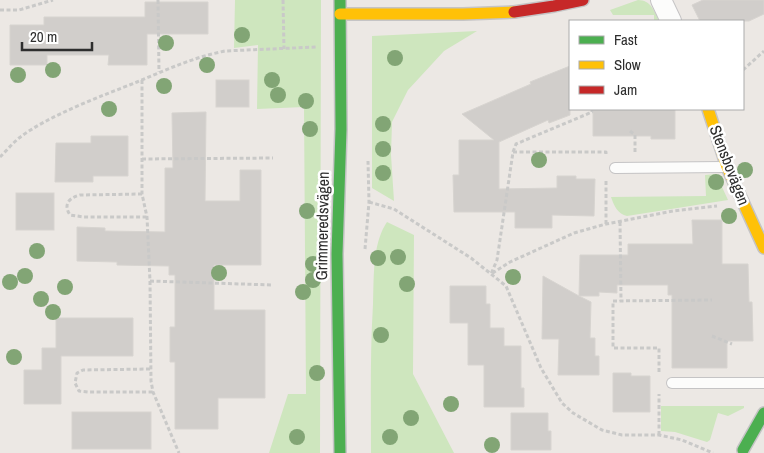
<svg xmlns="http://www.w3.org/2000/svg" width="764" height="453" viewBox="0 0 764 453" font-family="'Archivo Narrow',sans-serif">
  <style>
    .green { fill: #cee6be }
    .building { fill: #d1cecb; stroke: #d7d4d0 }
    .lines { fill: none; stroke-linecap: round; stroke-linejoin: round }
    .lane-casing { stroke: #c5c4c5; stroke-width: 12 }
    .street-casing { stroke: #c5c4c5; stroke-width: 22 }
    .fast-casing { stroke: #c5c4c5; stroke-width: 14 }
    .slow-casing { stroke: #c5c4c5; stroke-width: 14 }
    .jam-casing { stroke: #c5c4c5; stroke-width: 14 }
    .path { stroke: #c9c9c8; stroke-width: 3; stroke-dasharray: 4 2.5; stroke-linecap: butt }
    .lane { stroke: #fcfcfb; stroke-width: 10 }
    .street { stroke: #fcfcfb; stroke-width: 20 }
    .fast { stroke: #4caf50; stroke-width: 11 }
    .slow { stroke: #ffc107; stroke-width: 11 }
    .jam { stroke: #c62828; stroke-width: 11 }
    .tree { fill: #82a575 }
    .labels { text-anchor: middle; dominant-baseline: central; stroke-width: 5; stroke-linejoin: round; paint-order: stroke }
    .street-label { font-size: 16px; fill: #2e2e2e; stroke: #fff }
  </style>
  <rect width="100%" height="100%" fill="#ece8e4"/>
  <g class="green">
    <path d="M235,0H321L320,453H269L288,394H306L304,107L257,109L258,45L234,48Z"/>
    <path d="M638,0C651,0 654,11 659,21H654V15H613L610,10Z"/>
    <path d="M477,31L444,51L408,90L392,122L391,155L394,201L372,188V36Z"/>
    <path d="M716,174L728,200L627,216C618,214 614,206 611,197L706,196L705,175Z"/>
    <path d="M387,222L414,235L413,374L454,453H371C371,403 370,354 373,304C374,278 372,244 387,222Z"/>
    <path d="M661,406H744V408L728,416L718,413L710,440L707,442L675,432L661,431Z"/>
  </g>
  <g class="building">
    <path d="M703,0H764V14L749,21H700L692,5Z"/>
    <path d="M145,2H208V34H147V65H108L109,55H47V65H10V25H44V17H145Z"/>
    <path d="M570,66V115L549,123L548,120L499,142V189L557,188V176H576V179H595L594,216L552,215V228H515V212H454L453,175H459V140H494L462,114L531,84L530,82Z"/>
    <rect x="216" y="80" width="33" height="27"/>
    <path d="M593,109H675V139H651V136H593Z"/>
    <path d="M206,112L205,201H240V170H261V265H214V310H265V398H218V429H175V362H170V327H175V275H169V266L117,265V262L77,261V227L105,228V231L165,232V168H173L172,113Z"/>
    <path d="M91,136H128V176H93V182H55L56,143H91Z"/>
    <rect x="16" y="193" width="38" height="37"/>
    <path d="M692,220H722V264H748L749,302H752L753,341H727V368H672V295H668V285H617V293L599,292V296H579L591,302L590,338H595V356H599V375H558L559,339H542L543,276L579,296L580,255H628V244H693Z"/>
    <path d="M450,286H486V304H490V328H504V346H521V388H524V407H484V365H468V323H450Z"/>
    <path d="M56,318H133V356H61V404H24V370H42V348H56Z"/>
    <path d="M613,373H631V376H650V412H613Z"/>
    <rect x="72" y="412" width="79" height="37"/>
    <path d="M511,413H548V431H551V450H511Z"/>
  </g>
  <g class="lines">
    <g class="lane-casing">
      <g id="lane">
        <path d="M615,168L724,167"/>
        <path d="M672,383H764"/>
      </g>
    </g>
    <g class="street-casing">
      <path id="street" d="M661,0L671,21"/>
    </g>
    <g class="fast-casing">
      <g id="fast">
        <path d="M340,0L341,129L337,254L340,453"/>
        <path d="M743,450L764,413"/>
      </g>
    </g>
    <g class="slow-casing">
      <g id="slow">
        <path d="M340,14H463L514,12"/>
        <path d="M708,109L727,167L764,248"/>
      </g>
    </g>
    <g class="jam-casing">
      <path id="jam" d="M514,12L554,6L583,0"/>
    </g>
    <g class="path">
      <path d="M158,0L159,72"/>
      <path d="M283,0L284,49"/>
      <path d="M0,10H19L53,0"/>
      <path d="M743,70L764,51"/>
      <path d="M142,80V194L147,217L150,281L151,381L153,392L179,453"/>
      <path d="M630,131L635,135V153"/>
      <path d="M513,152L516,144L592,112V109"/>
      <path d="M606,154V152H513L497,260L491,274L510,262L574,233L606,224L673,211L717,206"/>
      <path d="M0,157C6,151 12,144 19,138C49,115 102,96 137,82C166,70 194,57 225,51L316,47"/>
      <path d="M142,159L273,158"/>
      <path d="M142,194L80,195C69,198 63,204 70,215L84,217H147"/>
      <path d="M369,202L394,209L471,258L506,286L541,368L562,403L573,413L602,430L622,435H659L682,440L713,453"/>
      <path d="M620,222L621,301"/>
      <path d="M606,224V181"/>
      <path d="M365,249L369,202L368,161"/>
      <path d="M150,281L272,285"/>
      <path d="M712,336L732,344"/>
      <path d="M150,369L83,370L77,373L75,383L79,391L88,392H153"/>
      <path d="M659,372V348H613V301L712,300"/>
      <path d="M659,435V394"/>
    </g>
    <use href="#lane" class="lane"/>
    <use href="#street" class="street"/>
    <use href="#fast" class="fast"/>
    <use href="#slow" class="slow"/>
    <use href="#jam" class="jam"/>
  </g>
  <g class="tree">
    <circle cx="242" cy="35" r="8"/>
    <circle cx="166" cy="43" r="8"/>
    <circle cx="395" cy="58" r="8"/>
    <circle cx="207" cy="65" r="8"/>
    <circle cx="53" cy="70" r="8"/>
    <circle cx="18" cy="75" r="8"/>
    <circle cx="272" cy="80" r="8"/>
    <circle cx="164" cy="86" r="8"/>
    <circle cx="278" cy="95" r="8"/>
    <circle cx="306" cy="101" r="8"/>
    <circle cx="109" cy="109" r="8"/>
    <circle cx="383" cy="124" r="8"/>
    <circle cx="310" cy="129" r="8"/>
    <circle cx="383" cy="149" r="8"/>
    <circle cx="539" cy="160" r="8"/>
    <circle cx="745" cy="170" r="8"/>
    <circle cx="383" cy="173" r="8"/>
    <circle cx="716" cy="182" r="8"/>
    <circle cx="307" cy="211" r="8"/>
    <circle cx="729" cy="216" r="8"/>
    <circle cx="37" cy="251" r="8"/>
    <circle cx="398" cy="257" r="8"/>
    <circle cx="378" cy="258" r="8"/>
    <circle cx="313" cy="264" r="8"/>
    <circle cx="219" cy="273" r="8"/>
    <circle cx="25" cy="276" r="8"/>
    <circle cx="513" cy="277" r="8"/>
    <circle cx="313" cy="280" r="8"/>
    <circle cx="10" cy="282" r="8"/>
    <circle cx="407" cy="284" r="8"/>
    <circle cx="65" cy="287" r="8"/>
    <circle cx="303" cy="292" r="8"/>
    <circle cx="41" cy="299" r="8"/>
    <circle cx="53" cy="312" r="8"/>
    <circle cx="381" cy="335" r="8"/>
    <circle cx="14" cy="357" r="8"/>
    <circle cx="317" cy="373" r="8"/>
    <circle cx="451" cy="404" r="8"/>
    <circle cx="411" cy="418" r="8"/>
    <circle cx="297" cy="437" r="8"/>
    <circle cx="390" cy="437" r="8"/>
    <circle cx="492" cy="445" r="8"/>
  </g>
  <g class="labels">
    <g class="street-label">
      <text transform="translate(730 165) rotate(69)">Stensbovägen</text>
      <text transform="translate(322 226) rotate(-89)">Grimmeredsvägen</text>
    </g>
  </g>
  <rect x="569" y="20" width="175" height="90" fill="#ffffff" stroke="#ababab"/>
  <rect x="579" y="36" width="25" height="8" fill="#4caf50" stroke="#ababab"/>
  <text x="614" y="45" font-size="15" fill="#2e2e2e">Fast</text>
  <rect x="579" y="61" width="25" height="8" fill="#ffc107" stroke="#ababab"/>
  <text x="614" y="70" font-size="15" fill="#2e2e2e">Slow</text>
  <rect x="579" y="86" width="25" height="8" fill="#c62828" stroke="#ababab"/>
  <text x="614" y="95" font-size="15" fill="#2e2e2e">Jam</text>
  <path d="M22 42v8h70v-8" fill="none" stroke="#2e2e2e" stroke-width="2.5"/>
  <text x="30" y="42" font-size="15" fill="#2e2e2e" stroke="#ffffff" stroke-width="4" paint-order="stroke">20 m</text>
</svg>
